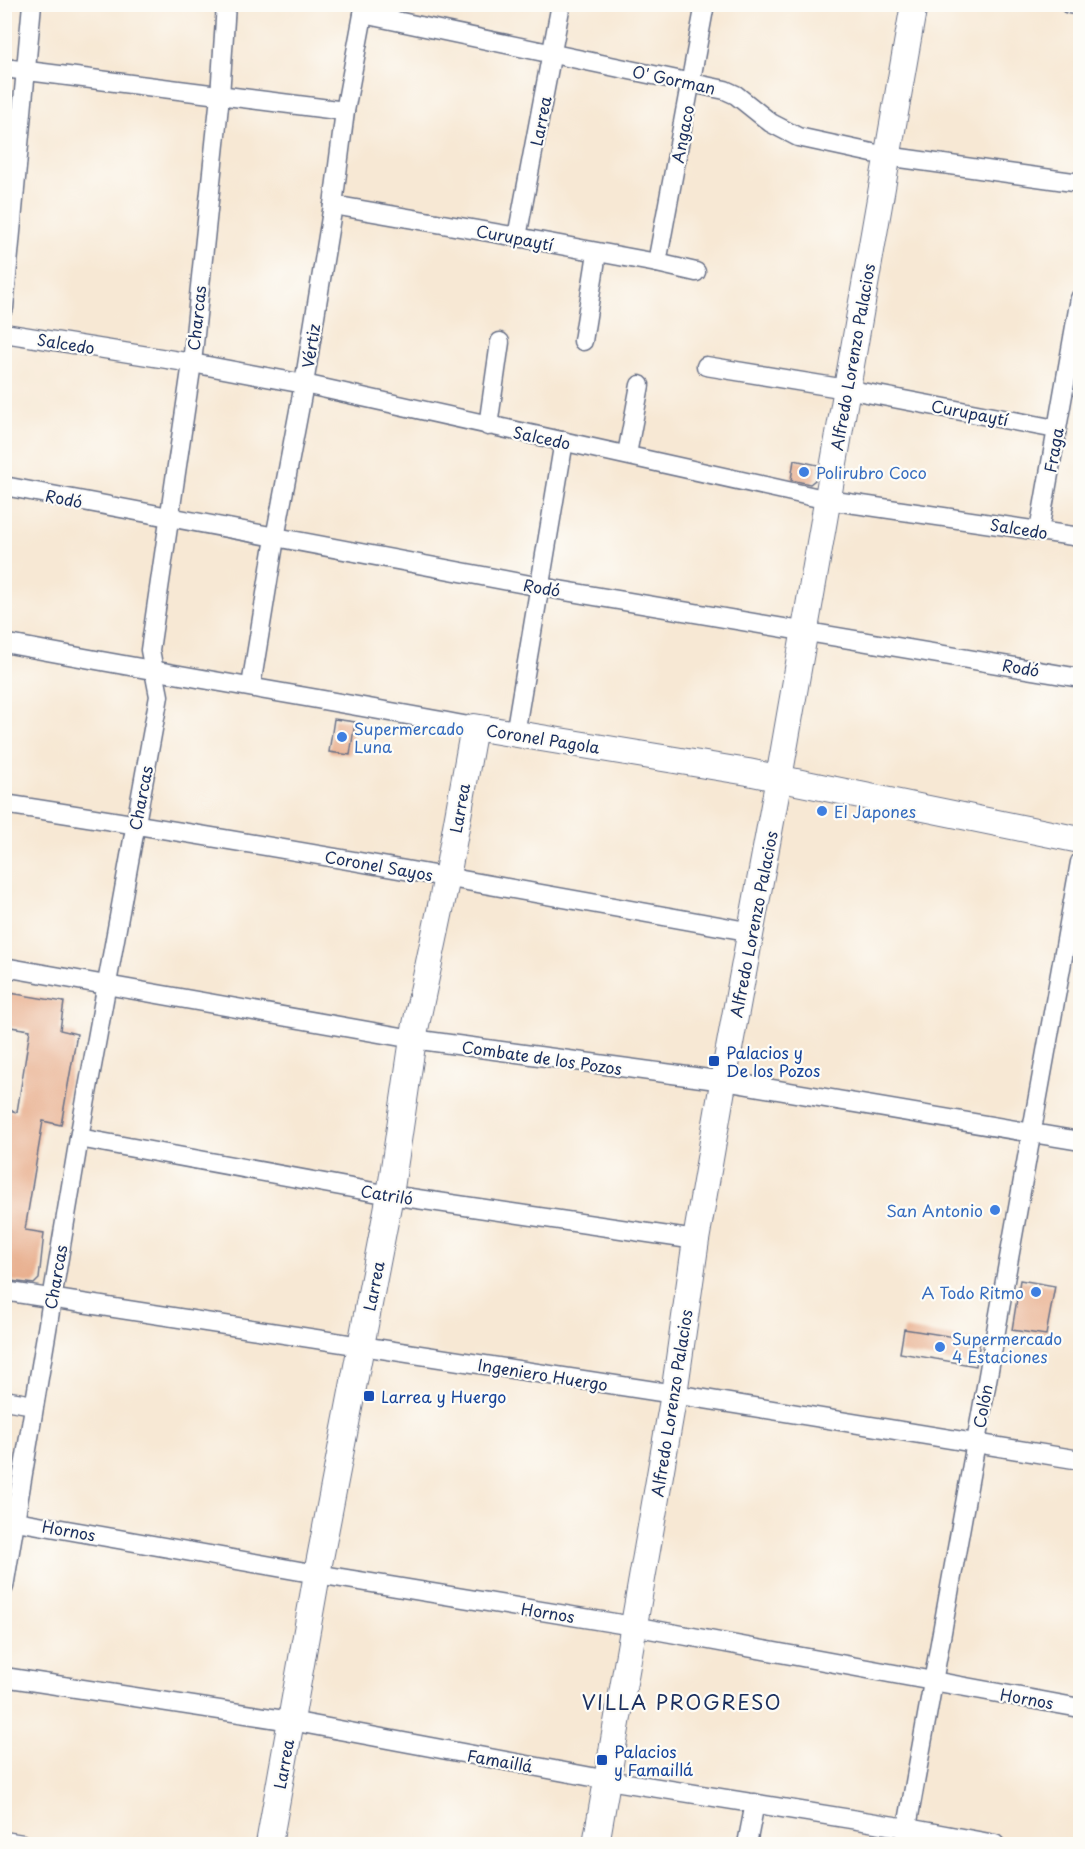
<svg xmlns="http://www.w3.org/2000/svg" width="1085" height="1849" viewBox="0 0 1085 1849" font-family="'Playpen Sans',sans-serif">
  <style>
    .building { fill: #e8af8e }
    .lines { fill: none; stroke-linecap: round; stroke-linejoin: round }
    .street-casing { stroke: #687087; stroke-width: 21 }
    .secondary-casing { stroke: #687087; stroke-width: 28 }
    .street { stroke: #fff; stroke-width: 18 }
    .secondary { stroke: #fff; stroke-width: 26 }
    .shop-dot { fill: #3f7fe0; stroke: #fdfcf7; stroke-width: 2 }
    .transit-dot { fill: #1a4fb4; stroke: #fdfcf7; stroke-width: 2 }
    .labels { text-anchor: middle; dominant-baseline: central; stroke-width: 4.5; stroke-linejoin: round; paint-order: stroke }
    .street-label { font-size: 16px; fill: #1b2f5e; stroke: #fdfcf7 }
    .shop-label { font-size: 16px; fill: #366cbe; stroke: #fdfcf7; text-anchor: start }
    .transit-label { font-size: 16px; fill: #164399; stroke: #fdfcf7; text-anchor: start }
    .quarter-label { font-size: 20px; letter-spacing: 1.5px; fill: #1b2f5e; stroke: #fdfcf7 }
  </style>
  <rect width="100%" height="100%" fill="#fdfcf7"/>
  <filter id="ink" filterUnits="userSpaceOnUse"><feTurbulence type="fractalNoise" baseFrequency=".0167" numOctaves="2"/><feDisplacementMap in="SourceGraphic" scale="12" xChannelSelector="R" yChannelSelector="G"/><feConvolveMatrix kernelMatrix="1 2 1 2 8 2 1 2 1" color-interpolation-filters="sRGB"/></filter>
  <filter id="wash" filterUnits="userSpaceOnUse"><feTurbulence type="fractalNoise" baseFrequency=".008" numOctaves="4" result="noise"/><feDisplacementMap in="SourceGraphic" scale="24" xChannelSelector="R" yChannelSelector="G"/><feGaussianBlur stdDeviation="1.35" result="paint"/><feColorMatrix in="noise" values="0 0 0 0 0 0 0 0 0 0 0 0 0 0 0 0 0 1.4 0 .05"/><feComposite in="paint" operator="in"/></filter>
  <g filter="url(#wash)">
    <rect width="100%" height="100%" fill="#f7e8d4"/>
    <g id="blocks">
      <g class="building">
        <path d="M794,460L818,465L815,480L810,484L791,480Z"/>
        <path d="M334,719L355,722L350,755L329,752Z"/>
        <path d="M4,992L64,1002L60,1030L77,1034L61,1125L43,1121L25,1230L44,1233L39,1279L34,1284L4,1280V1109L17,1112L30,1030L4,1026Z"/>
        <path d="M1020,1280L1055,1286L1046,1335L1012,1330Z"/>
        <path d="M904,1329L980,1341L976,1366L900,1353Z"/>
      </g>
    </g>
  </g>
  <g filter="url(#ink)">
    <use href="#blocks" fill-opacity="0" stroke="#687087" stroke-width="1.5"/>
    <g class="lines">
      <g class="street-casing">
        <g id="street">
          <path d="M1069,4L1080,6"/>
          <path d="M363,14L725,90L736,95L771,123L798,137L886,156L1080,183"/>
          <path d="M4,68L345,111"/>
          <path d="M333,205L517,237L657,263L696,272"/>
          <path d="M517,237L561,4"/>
          <path d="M657,263L705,4"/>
          <path d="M4,308L32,4"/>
          <path d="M4,333L192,363L304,384L828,500L1080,537"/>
          <path d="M583,341L597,253"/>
          <path d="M706,366L846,389L1056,429"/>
          <path d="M488,426L500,342"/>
          <path d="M627,454L640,385"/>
          <path d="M4,486L541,587L1080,678"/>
          <path d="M1039,531L1080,298"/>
          <path d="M4,643C161,673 318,698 474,727"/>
          <path d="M251,686L275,538L304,384L333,205L345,111L365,4"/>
          <path d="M515,734L564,441"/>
          <path d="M4,804C254,842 503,887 752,932"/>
          <path d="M4,967L413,1039L724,1081L1080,1141"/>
          <path d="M79,1138L390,1195L696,1240"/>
          <path d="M4,1291L674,1394L1080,1460"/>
          <path d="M4,1400L34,1405"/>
          <path d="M16,1521L317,1574L633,1626L1080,1708"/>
          <path d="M4,1587L79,1138L159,696L150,650L192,363L220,96L226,4"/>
          <path d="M4,1677L291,1721L608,1780L907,1828L995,1844"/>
          <path d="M4,1841L23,1844"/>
          <path d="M747,1844L755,1803"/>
          <path d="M904,1844L1080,862"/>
        </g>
      </g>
      <g class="secondary-casing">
        <g id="secondary">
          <path d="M269,1844L317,1574L390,1195L413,1039L447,877L474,727L748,772L1080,840"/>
          <path d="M596,1844L674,1394L696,1240L727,1060L779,778L914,4"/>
        </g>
      </g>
      <use href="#street" class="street"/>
      <use href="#secondary" class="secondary"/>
    </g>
  </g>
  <g class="shop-dot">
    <circle cx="804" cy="472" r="6"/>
    <circle cx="342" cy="737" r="6"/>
    <circle cx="822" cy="811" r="6"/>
    <circle cx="995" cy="1210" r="6"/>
    <circle cx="1036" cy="1292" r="6"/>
    <circle cx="940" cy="1347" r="6"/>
  </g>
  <g class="transit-dot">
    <rect x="708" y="1055" width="12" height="12" rx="3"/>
    <rect x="363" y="1390" width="12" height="12" rx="3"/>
    <rect x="596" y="1754" width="12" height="12" rx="3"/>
  </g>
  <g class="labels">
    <g class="street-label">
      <text transform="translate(674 79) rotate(12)">O' Gorman</text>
      <text transform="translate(540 121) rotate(-79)">Larrea</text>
      <text transform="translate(682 134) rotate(-79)">Angaco</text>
      <text transform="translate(515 237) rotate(11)">Curupaytí</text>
      <text transform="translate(196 318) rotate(-84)">Charcas</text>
      <text transform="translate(66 343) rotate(9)">Salcedo</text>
      <text transform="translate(310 346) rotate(-81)">Vértiz</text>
      <text transform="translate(852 357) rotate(-80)">Alfredo Lorenzo Palacios</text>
      <text transform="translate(970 412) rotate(11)">Curupaytí</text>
      <text transform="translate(542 437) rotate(12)">Salcedo</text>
      <text transform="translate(1053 450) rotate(-80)">Fraga</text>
      <text transform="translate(64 498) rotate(11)">Rodó</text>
      <text transform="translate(1019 528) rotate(9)">Salcedo</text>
      <text transform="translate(542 587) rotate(10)">Rodó</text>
      <text transform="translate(1021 667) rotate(10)">Rodó</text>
      <text transform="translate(543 738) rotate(9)">Coronel Pagola</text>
      <text transform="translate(140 798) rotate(-79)">Charcas</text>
      <text transform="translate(459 808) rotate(-80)">Larrea</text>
      <text transform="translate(379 865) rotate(10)">Coronel Sayos</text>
      <text transform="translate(753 924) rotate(-79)">Alfredo Lorenzo Palacios</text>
      <text transform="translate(542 1057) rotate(8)">Combate de los Pozos</text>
      <text transform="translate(387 1194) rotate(9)">Catriló</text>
      <text transform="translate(55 1277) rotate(-80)">Charcas</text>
      <text transform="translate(373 1286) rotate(-79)">Larrea</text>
      <text transform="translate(543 1374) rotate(9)">Ingeniero Huergo</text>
      <text transform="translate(671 1403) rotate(-81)">Alfredo Lorenzo Palacios</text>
      <text transform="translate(982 1406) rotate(-80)">Colón</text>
      <text transform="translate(69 1530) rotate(10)">Hornos</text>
      <text transform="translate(548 1612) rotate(9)">Hornos</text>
      <text transform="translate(1027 1698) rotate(10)">Hornos</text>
      <text transform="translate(500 1760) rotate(10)">Famaillá</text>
      <text transform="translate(283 1764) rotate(-80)">Larrea</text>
    </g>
    <g class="shop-label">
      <text x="816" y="472">Polirubro Coco</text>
      <text x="354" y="728">Supermercado<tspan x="354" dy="18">Luna</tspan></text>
      <text x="834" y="811">El Japones</text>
      <text x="983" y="1210" text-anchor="end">San Antonio</text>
      <text x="1024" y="1292" text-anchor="end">A Todo Ritmo</text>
      <text x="952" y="1338">Supermercado<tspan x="952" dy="18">4 Estaciones</tspan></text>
    </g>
    <g class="transit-label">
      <text x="726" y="1052">Palacios y<tspan x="726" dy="18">De los Pozos</tspan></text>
      <text x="381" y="1396">Larrea y Huergo</text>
      <text x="614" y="1751">Palacios<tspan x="614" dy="18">y Famaillá</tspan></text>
    </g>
    <g class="quarter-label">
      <text x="682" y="1702">VILLA PROGRESO</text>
    </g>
  </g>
  <rect width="1085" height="1849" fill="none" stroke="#fdfcf7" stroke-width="24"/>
</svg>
